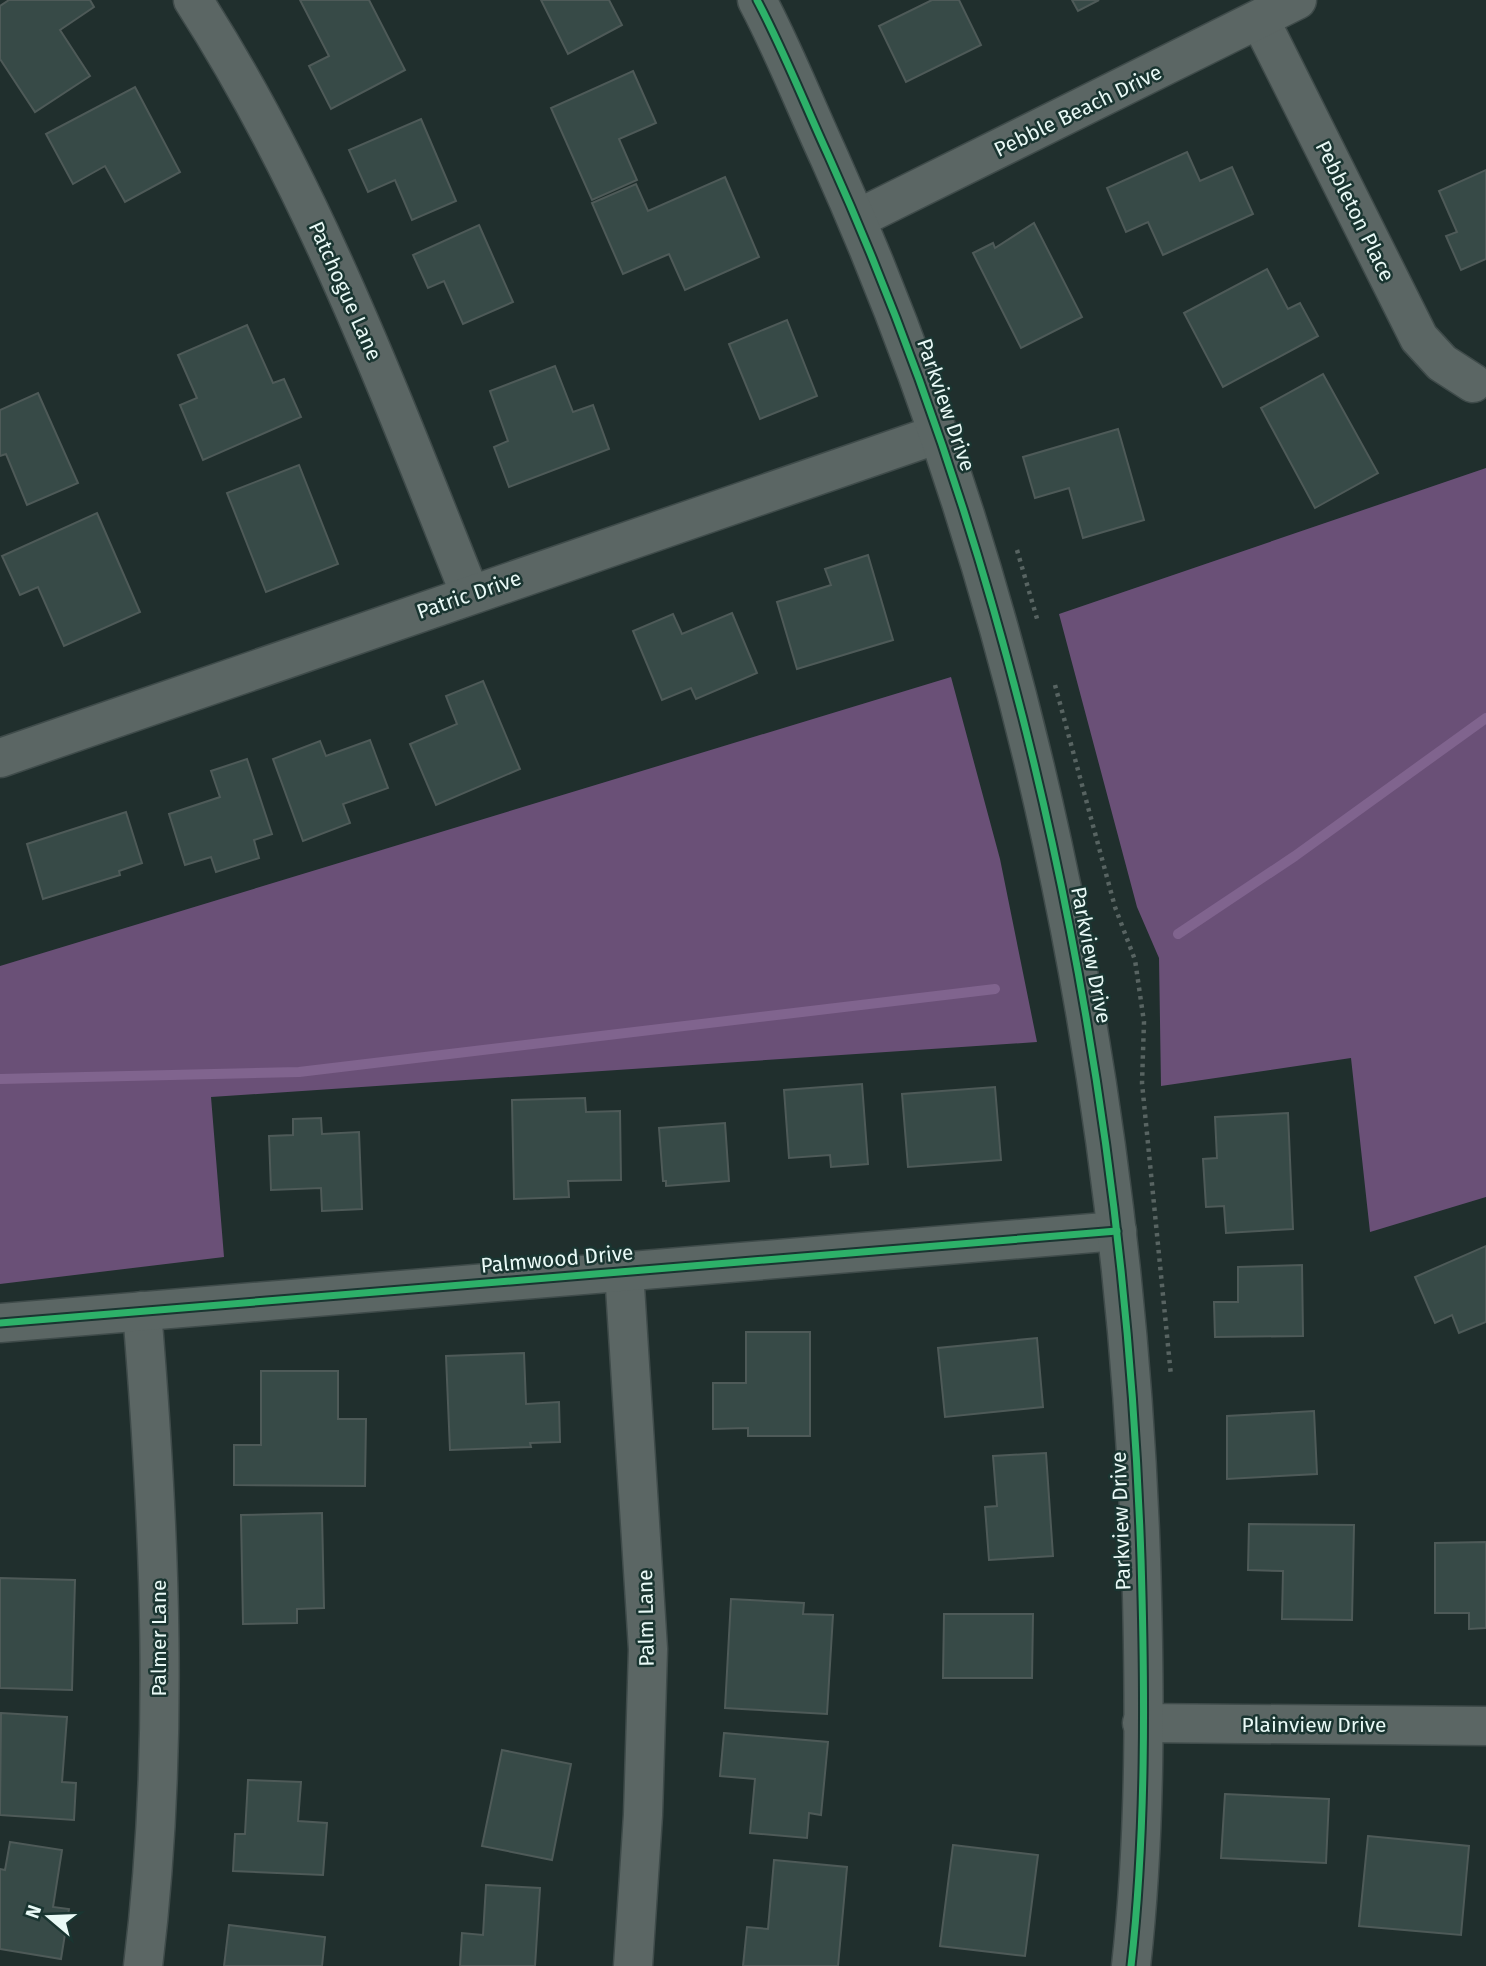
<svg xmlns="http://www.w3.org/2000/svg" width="1486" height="1966" viewBox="0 0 1486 1966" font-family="'Fira Sans',sans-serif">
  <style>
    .forest { fill: #6a5077 }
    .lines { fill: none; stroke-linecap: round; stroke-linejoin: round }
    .stream { stroke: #80648e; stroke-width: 10 }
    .building { fill: #374a47; stroke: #4e5a58; stroke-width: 2 }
    .minor-casing { stroke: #3f4b4a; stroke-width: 41 }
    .tertiary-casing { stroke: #3f4b4a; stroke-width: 41 }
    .path { stroke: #586462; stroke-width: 4.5; stroke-dasharray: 3.5 5; stroke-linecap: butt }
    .minor { stroke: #5b6664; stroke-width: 38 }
    .tertiary { stroke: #5b6664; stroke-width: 38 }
    .cycleway-casing { stroke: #1a3531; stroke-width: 11 }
    .cycleway { stroke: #2db169; stroke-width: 7 }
    .labels { text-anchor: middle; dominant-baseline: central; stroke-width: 5; stroke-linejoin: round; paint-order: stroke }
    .street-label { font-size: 21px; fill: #e9f9f6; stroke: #1a3531 }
  </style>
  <rect width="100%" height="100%" fill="#202f2d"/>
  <g class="forest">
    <path d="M1486,468V1197L1370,1232L1351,1058L1161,1086L1159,958L1137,907L1059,614Z"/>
    <path d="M951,677L1000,859L1037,1042L211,1097L224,1257L0,1284V966Z"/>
  </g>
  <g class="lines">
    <g class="stream">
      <path d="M1178,934L1295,856L1486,718"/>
      <path d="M0,1079L299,1072L995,989"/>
    </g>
  </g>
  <g class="building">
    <path d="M9,0H90L94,7L60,30L90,76L35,112L0,59V6Z"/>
    <path d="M300,0H369L405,70L331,109L309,66L329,56Z"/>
    <path d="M541,0H609L622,25L568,54Z"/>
    <path d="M932,0H959L981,45L906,82L879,26Z"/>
    <path d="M1072,0H1099L1078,11Z"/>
    <path d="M633,71L656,123L619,139L637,180L592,200L551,108Z"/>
    <path d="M135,87L180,172L125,202L105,166L73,184L46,134Z"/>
    <path d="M421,119L456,201L412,220L395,180L368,192L349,150Z"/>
    <path d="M1187,152L1200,181L1232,167L1253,214L1163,255L1148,222L1126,232L1107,188Z"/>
    <path d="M1486,170V259L1461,270L1446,236L1457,232L1439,191Z"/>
    <path d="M725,177L759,257L685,290L669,254L623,274L592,203L636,184L648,211Z"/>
    <path d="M1034,223L1082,317L1021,348L973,253L993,243L995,248Z"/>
    <path d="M479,225L513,302L463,324L444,281L428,288L413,255Z"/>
    <path d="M1267,269L1288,309L1300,303L1318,336L1223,387L1184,313Z"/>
    <path d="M787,320L817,396L760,419L729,344Z"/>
    <path d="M247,325L273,383L284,379L301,417L203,460L180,405L197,398L178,355Z"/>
    <path d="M555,366L573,412L593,405L609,449L509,487L494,447L508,441L490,391Z"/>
    <path d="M1323,374L1378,473L1315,508L1261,408Z"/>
    <path d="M38,393L78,483L27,505L6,454L0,456V410Z"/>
    <path d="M1118,429L1144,520L1083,538L1069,488L1035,498L1023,457Z"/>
    <path d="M299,465L338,564L266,592L227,493Z"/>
    <path d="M97,513L140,612L64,646L38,587L20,595L2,556Z"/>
    <path d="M868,555L893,640L797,669L777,602L831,585L825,569Z"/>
    <path d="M732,613L757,673L696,699L691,688L662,700L633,631L673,614L682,634Z"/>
    <path d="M483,681L520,769L436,805L410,744L457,724L446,696Z"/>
    <path d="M370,740L388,788L343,804L350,823L303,841L273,759L320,741L326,756Z"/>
    <path d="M247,759L272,834L254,840L259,858L216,872L211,857L185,865L169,814L220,797L211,771Z"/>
    <path d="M126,812L142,863L119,871L120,875L43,899L27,844Z"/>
    <path d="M862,1084L868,1164L831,1167L830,1155L789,1158L784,1090Z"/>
    <path d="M995,1087L1001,1160L908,1167L902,1094Z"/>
    <path d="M585,1098L586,1112L620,1111L621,1180L568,1181L569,1197L514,1199L512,1100Z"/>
    <path d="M1288,1113L1293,1229L1226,1233L1224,1206L1206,1207L1203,1159L1217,1158L1215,1117Z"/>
    <path d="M321,1118L322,1134L359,1132L362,1209L322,1211L321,1188L271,1190L269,1136L293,1135V1119Z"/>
    <path d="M725,1123L729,1181L666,1186V1181H663L659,1128Z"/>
    <path d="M1486,1246V1322L1459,1333L1452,1315L1435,1323L1415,1277Z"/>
    <path d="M1302,1265L1303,1336L1215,1337L1214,1302H1238V1267Z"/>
    <path d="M746,1332H810V1436H748V1428L713,1429V1383H746Z"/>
    <path d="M1037,1338L1043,1407L945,1417L938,1348Z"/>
    <path d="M524,1353L526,1404L559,1402L560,1442L530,1443L531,1447L450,1450L446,1356Z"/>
    <path d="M261,1371H338V1419H366L365,1486L234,1485V1445H261Z"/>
    <path d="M1314,1411L1317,1474L1227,1479V1416Z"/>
    <path d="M1046,1453L1053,1556L989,1560L985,1507L997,1506L993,1456Z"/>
    <path d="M322,1513L324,1608L297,1609V1623L243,1624L241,1515Z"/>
    <path d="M1249,1524L1354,1525L1352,1620L1282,1619L1283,1571L1248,1570Z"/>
    <path d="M1486,1542V1628L1469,1629V1613H1435V1543Z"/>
    <path d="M0,1578L75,1580L72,1690L0,1688Z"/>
    <path d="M731,1599L804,1603L803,1614L833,1615L827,1714L725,1708Z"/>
    <path d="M944,1614H1033L1032,1678H943Z"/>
    <path d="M1,1713L67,1717L62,1782L76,1783L74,1820L0,1815Z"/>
    <path d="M724,1733L828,1742L821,1815L809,1813L807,1838L750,1833L755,1779L720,1776Z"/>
    <path d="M502,1750L571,1764L552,1860L482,1846Z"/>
    <path d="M248,1780L301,1782L298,1821L327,1823L323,1875L233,1871L235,1834H245Z"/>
    <path d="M1225,1794L1329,1799L1326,1863L1221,1858Z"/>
    <path d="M1368,1836L1469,1846L1461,1935L1359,1926Z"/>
    <path d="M10,1842L62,1850L53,1907L69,1909L61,1959L0,1949V1869L5,1870Z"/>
    <path d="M953,1845L1038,1855L1025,1956L940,1946Z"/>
    <path d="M774,1860L847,1867L838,1966H743L747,1927L768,1929Z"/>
    <path d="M486,1885L540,1888L535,1966H460L462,1933L483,1935Z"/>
    <path d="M229,1925L325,1937L322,1966H224Z"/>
  </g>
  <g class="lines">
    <g class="minor-casing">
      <g id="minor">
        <path d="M193,0C312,185 389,392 470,594"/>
        <path d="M1260,20L1419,338L1442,363L1473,383"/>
        <path d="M857,219L1297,0"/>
        <path d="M0,758L938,434"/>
        <path d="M624,1271L648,1649L643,1815L633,1966"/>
        <path d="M142,1311C160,1529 170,1748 143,1966"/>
        <path d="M0,1323L1117,1231"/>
        <path d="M1142,1723L1486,1726"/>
      </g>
    </g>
    <g class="tertiary-casing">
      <path id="tertiary" d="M757,0C784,51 805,105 829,157C1024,591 1125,1084 1141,1559C1145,1692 1146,1834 1131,1966"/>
    </g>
    <g class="path">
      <path d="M1017,550L1038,622"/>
      <path d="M1055,685L1115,907L1135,960L1144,1022L1142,1083L1171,1376"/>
    </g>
    <use href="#minor" class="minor"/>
    <use href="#tertiary" class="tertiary"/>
    <g class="cycleway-casing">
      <g id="cycleway">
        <path d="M757,0C784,51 805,105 829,157C1024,591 1125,1084 1141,1559C1145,1692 1146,1834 1131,1966"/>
        <path d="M0,1323L1117,1231"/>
      </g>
    </g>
    <use href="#cycleway" class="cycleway"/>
  </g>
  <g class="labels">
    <g class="street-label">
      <text transform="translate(1078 111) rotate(-26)">Pebble Beach Drive</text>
      <text transform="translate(1355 211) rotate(64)">Pebbleton Place</text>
      <text transform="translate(345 291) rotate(66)">Patchogue Lane</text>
      <text transform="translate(946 405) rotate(71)">Parkview Drive</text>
      <text transform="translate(469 595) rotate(-19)">Patric Drive</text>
      <text transform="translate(1091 955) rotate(79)">Parkview Drive</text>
      <text transform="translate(557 1259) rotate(-5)">Palmwood Drive</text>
      <text transform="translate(1121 1521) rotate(-92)">Parkview Drive</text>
      <text transform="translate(646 1618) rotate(-91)">Palm Lane</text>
      <text transform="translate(159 1638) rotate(-90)">Palmer Lane</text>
      <text x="1314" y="1725">Plainview Drive</text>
    </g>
  </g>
  <g transform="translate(49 1917) rotate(289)" stroke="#1a3531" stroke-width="5" paint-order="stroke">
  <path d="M0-5L12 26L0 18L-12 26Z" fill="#e9f9f6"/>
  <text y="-10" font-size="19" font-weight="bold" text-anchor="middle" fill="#e9f9f6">N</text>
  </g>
</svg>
